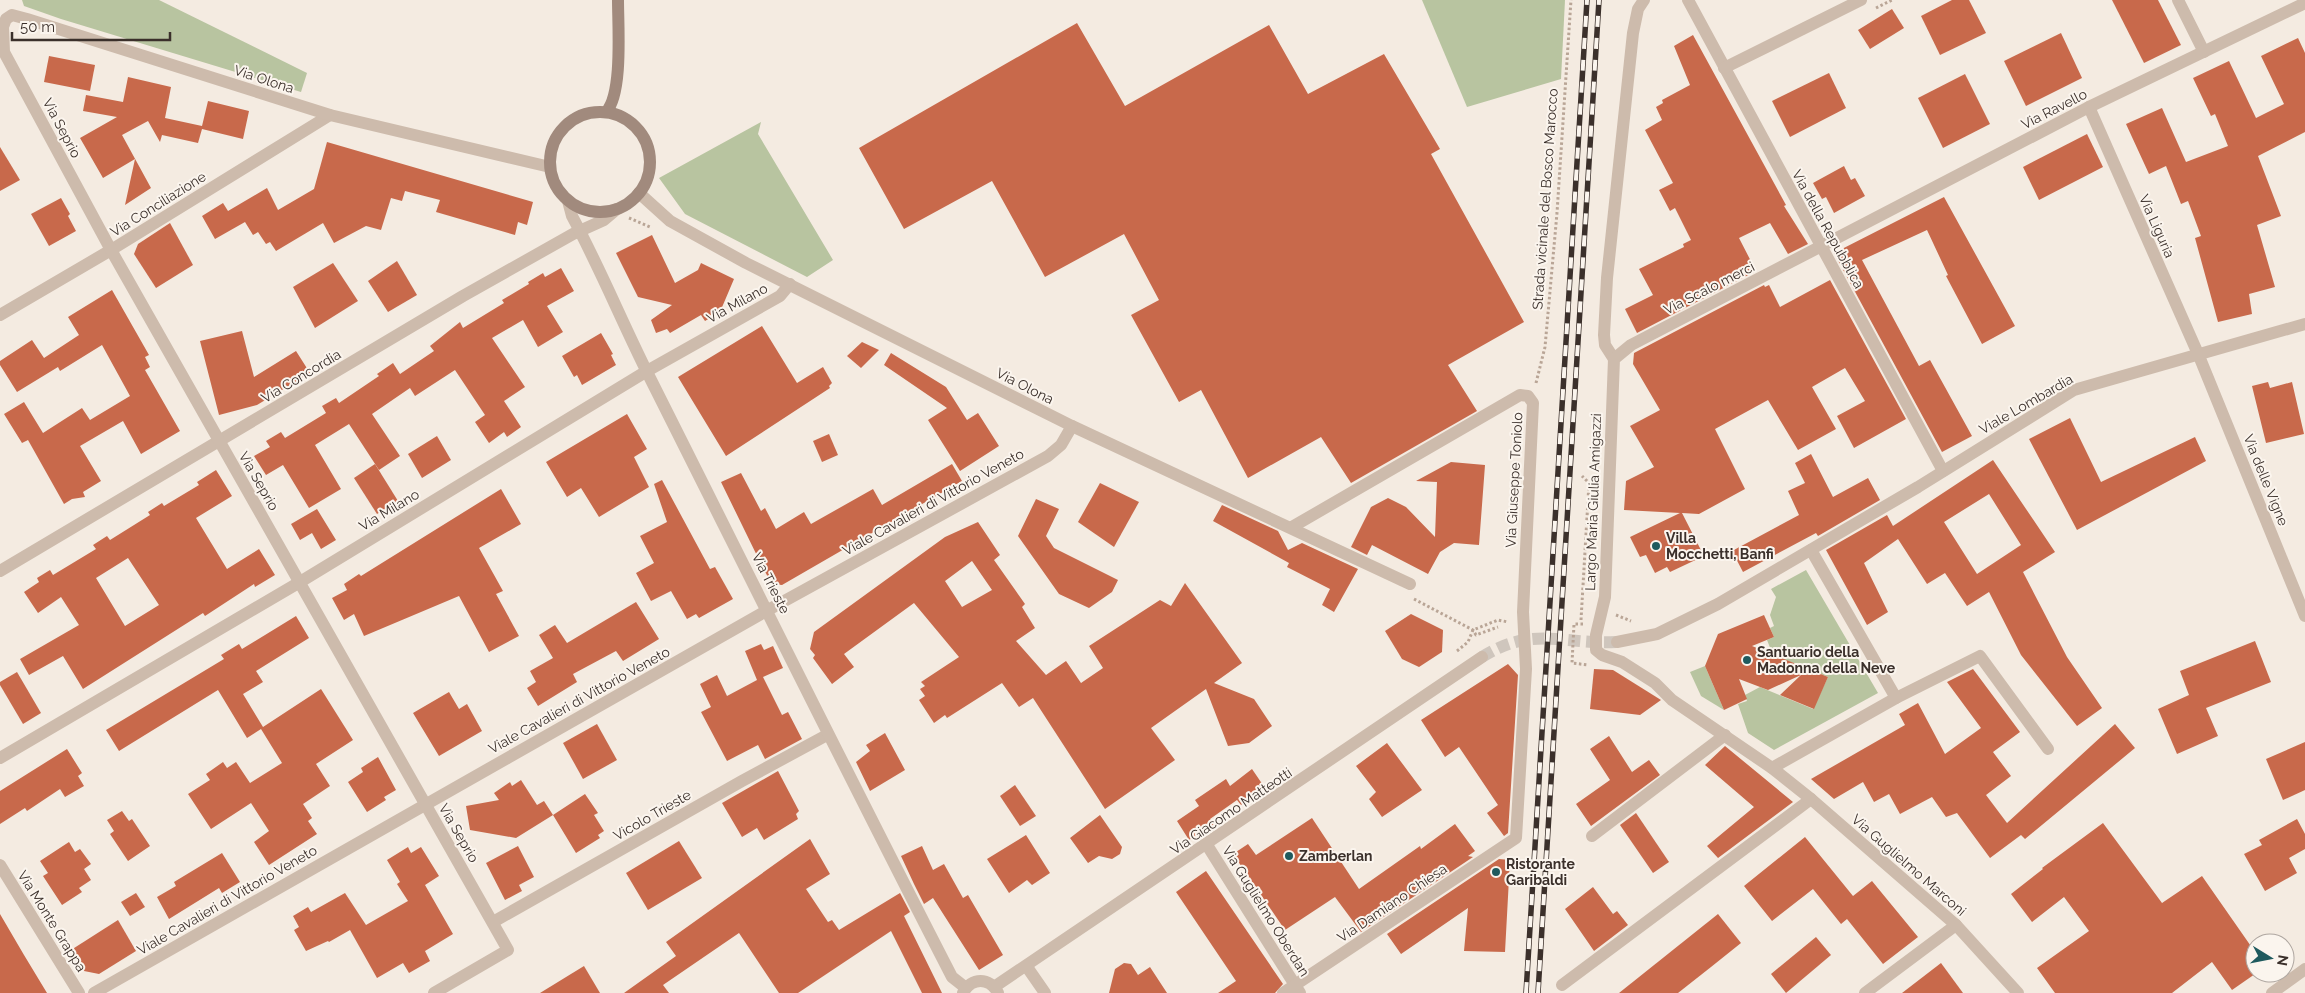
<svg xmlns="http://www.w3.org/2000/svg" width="2305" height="993" viewBox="0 0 2305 993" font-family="Raleway,sans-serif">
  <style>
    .green { fill: #b8c4a0 }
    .building { fill: #c8694b; fill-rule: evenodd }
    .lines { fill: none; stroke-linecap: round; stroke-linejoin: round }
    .tertiary-tunnel { stroke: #cfc6bd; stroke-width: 12; stroke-dasharray: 12 6; stroke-linecap: butt }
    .path { stroke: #b9a596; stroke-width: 3; stroke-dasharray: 2.5 2.5; stroke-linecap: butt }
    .service { stroke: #cdbbac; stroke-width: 12 }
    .minor { stroke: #cdbbac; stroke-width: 12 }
    .tertiary { stroke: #cdbbac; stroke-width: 12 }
    .secondary { stroke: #a18a7d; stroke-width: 12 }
    .rail-casing { stroke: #3b302b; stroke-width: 5.5 }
    .rail { stroke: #fbf5ee; stroke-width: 4; stroke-dasharray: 11; stroke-linecap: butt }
    .poi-dot { fill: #1f5a5e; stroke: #fbf5ee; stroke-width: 2 }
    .labels { text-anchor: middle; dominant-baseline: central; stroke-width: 4; stroke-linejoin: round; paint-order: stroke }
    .street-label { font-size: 14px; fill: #3b302b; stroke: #fbf5ee }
    .poi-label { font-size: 14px; font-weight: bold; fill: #3b302b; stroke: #fbf5ee; text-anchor: start }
  </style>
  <rect width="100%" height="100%" fill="#f4ebe1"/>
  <g class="green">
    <path d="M22,0H159L307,73L301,92L61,19L24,6Z"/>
    <path d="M1422,0H1565L1561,79L1467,107Z"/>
    <path d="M761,122L758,134L833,260L807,277L685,214L659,178Z"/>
    <path d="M1806,570L1878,693L1774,750L1748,733L1738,704L1747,701L1745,695L1760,687L1813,709L1828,677L1773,655L1767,640L1774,637L1770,628L1774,626L1770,615L1776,597L1771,589Z"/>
    <path d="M1705,666L1724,710L1701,696L1690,672Z"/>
  </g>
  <g class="building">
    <path d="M1952,0H1969L1986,33L1940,55L1921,16Z"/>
    <path d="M2112,0H2158L2181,45L2144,63Z"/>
    <path d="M1892,9L1904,28L1870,49L1858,30Z"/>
    <path d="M1077,23L1125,106L1269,25L1308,94L1384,54L1440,149L1431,154L1524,322L1448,365L1477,411L1351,483L1321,437L1248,478L1201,390L1179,402L1131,315L1159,300L1124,234L1045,277L992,181L904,229L859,148Z"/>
    <path d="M2061,33L2082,78L2026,106L2004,61Z"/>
    <path d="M1693,35L1786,205L1784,206L1808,244L1788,254L1770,223L1739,238L1756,271L1637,333L1625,309L1653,295L1639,269L1684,247L1683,244L1691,240L1675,208L1670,211L1659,190L1673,183L1645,130L1662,120L1656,107L1663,103L1662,100L1690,85L1674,46Z"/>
    <path d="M2298,38L2305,53V132L2258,156L2281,216L2257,225L2275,287L2249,294L2252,314L2218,322L2195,238L2201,236L2188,201L2181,204L2166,166L2149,174L2126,124L2162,108L2186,162L2228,146L2215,114L2211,116L2193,78L2229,61L2256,118L2284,104L2261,56Z"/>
    <path d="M49,56L95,65L90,91L44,82Z"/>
    <path d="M1829,73L1846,108L1790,137L1772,101Z"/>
    <path d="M1965,74L1990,124L1943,148L1918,98Z"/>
    <path d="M128,77L171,87L165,118L202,126L208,101L249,111L243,139L202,129L198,143L162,135L160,142L148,121L122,135L151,188L125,205L135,159L103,178L80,138L117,117L83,111L86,95L123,102Z"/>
    <path d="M2087,134L2103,167L2039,200L2023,167Z"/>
    <path d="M327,142L533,202L527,225L518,222L515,235L436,212L440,200L405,191L402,201L391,198L381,230L366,226L334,243L323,223L276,251L270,242L266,244L258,232L253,235L245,222L215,239L202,216L223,203L228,211L267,188L278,210L314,189Z"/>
    <path d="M0,147L20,180L0,191Z"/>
    <path d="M1844,166L1851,180L1855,178L1865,196L1834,213L1826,197L1822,199L1813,183Z"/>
    <path d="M1944,197L2015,326L1982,344L1946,276L1948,275L1927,230L1862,260L1919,366L1930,360L1972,436L1942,452L1834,253Z"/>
    <path d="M61,198L70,214L68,216L76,231L49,246L31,214Z"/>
    <path d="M170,223L193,265L156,288L134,254L138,244Z"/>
    <path d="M652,235L675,283L698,270L701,263L734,279L720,312L705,321L701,315L670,333L667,329L656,333L651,320L672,305L638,297L616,253Z"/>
    <path d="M397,261L417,295L388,312L368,281Z"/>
    <path d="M333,263L358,301L315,328L293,287Z"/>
    <path d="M561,268L574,291L547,306L563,332L538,347L523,320L492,338L525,387L504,401L521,427L507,437L504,432L489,443L475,422L485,415L455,370L415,396L410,388L372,414L400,456L379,470L349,424L315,445L341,489L309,508L283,465L266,475L254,456L270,447L266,441L281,432L285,438L326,413L322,406L336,398L339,403L379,376L377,374L393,363L400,374L434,351L430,346L460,322L463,328L504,303L502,300L529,284L528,282L543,273L545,277Z"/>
    <path d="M1830,280L1906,419L1854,448L1837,416L1865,401L1845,368L1812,387L1836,429L1798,450L1768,400L1715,429L1745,489L1699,514L1682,513L1704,556L1670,572L1667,567L1655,573L1646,555L1640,557L1630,537L1680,513L1624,510L1626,481L1654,467L1630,426L1660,410L1633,364L1634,353L1764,285L1765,287L1769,285L1780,307Z"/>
    <path d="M112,290L149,355L145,357L150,367L145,370L180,431L141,454L123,421L80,446L101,481L83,492L85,497L72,499L64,504L28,440L22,443L4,414L24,402L43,433L82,408L90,420L130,396L102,345L60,371L58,367L17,392L0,365V361L32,340L44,358L79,335L68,317Z"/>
    <path d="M762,326L797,383L823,367L832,383L829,386L830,388L726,456L678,377Z"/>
    <path d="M242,331L254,377L296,351L310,373L257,405L219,415L200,341Z"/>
    <path d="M601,333L613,354L611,355L616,365L582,385L577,375L574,377L562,356Z"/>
    <path d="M862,342L879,350L861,368L847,356Z"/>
    <path d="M891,353L946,387L967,420L978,413L999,446L960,471L928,420L947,408L884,365Z"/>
    <path d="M2268,382L2270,388L2292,382L2304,434L2266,443L2252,386Z"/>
    <path d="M627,414L647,449L634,457L649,487L599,517L581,488L567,497L546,462Z"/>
    <path d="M2070,418L2101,482L2195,437L2206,461L2077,530L2029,439Z"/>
    <path d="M829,434L838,455L822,462L813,441Z"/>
    <path d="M437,436L451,460L422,478L408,454Z"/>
    <path d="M1811,454L1833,497L1868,478L1880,500L1818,536L1816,533L1743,572L1732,551L1799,515L1788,491L1805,483L1795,463Z"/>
    <path d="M1993,460L2055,552L2023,572L2067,657L2102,708L2077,726L2021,655L1989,592L1967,606L1945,573L1927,584L1898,539L1864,563L1888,612L1867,625L1826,550L1887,515L1893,526ZM1989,494L2021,545L1977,574L1944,522Z"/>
    <path d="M1451,462L1485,465L1479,545L1454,543L1440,552L1428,574L1372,545L1367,555L1351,547L1371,507L1388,498L1406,507L1435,537L1437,482L1416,481Z"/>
    <path d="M375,464L398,501L377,514L354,478Z"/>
    <path d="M952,464L962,481L782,585L772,584L764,570L721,482L741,473L761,511L765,508L776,529L804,512L811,524L873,489L882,505Z"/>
    <path d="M216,470L232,496L196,518L227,569L259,549L275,575L255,587L254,584L205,616L203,613L83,689L63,656L29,675L20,659L79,625L61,597L38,613L24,592L39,582L37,578L50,570L53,575L96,549L93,545L107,536L110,540L150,515L148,512L162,503L164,506L199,485L197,482ZM128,558L159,605L125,626L96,578Z"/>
    <path d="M662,480L710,569L715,567L733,599L699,618L696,614L687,619L671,591L651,601L636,573L654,563L640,536L667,522L654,484Z"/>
    <path d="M1100,483L1139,502L1114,547L1078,522Z"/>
    <path d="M501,489L521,524L479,548L503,591L496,594L519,636L489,652L459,596L364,636L354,614L344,620L332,598L347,590L344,584L359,574L361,576Z"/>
    <path d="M1036,499L1059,509L1046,536L1054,548L1118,580L1112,592L1089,608L1059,594L1018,536Z"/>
    <path d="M1222,505L1278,531L1288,550L1302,543L1358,569L1334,612L1322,605L1330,589L1287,567L1289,563L1213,521Z"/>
    <path d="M317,509L336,540L321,549L312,533L300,540L291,524Z"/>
    <path d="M978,522L1000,555L994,560L1025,604L1022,607L1035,628L1016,641L1046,675L1066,661L1081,683L1103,668L1089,646L1160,600L1171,606L1185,583L1242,663L1214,683L1254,699L1272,726L1249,743L1228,746L1206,689L1151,728L1175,760L1105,809L1033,698L1019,707L1002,683L947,718L945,715L934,723L919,700L925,696L920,689L925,686L921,682L959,657L914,603L844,654L854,667L832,684L813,658L815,655L810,649L814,632L945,537ZM972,561L992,590L962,607L945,581Z"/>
    <path d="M636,602L659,639L623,661L616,651L573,674L577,682L538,706L527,688L536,682L530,671L553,658L539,635L555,625L567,643Z"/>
    <path d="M1411,614L1443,630L1442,652L1419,667L1402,659L1385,631Z"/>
    <path d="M1764,615L1774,637L1752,646L1828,677L1814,709L1780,695L1801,675L1768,690L1739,679L1747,699L1724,710L1705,666L1718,634Z"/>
    <path d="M296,616L309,638L256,671L263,682L243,694L263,727L321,689L353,740L316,764L330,786L303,804L312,818L308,821L317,834L269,865L254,842L269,831L251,803L211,829L188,794L210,780L206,774L223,762L227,768L236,762L250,783L282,763L261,729L247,738L218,690L119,751L106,730L224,659L221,655L239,644L242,649Z"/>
    <path d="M2255,641L2271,682L2206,708L2218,736L2177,754L2158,709L2189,695L2180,671Z"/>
    <path d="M761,644L764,650L773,646L783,668L763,677L782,715L788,712L802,739L765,759L758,745L727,761L701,712L711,707L700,684L717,675L727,696L757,680L745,651Z"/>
    <path d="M1508,664L1518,675L1508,833L1504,836L1487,813L1498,805L1459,747L1445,757L1421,720Z"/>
    <path d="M1594,669L1613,670L1661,700L1640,715L1590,709Z"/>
    <path d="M1973,669L2020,732L1993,752L2011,776L1986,795L2007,823L2115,724L2135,748L2025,839L2021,835L1990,858L1957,813L1946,817L1932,797L1900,814L1889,794L1874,802L1863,782L1834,799L1811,779L1905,725L1899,714L1918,703L1945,754L1981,728L1947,682Z"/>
    <path d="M17,672L41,713L23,724L0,685V682Z"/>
    <path d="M449,692L459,709L467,704L482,731L439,756L413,713Z"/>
    <path d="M597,724L617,760L583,779L563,743Z"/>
    <path d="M885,733L905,770L870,791L856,762L870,751L866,745Z"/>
    <path d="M1609,736L1632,772L1649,760L1660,775L1591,826L1576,804L1610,780L1590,749Z"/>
    <path d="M2305,742V790L2283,800L2266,759Z"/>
    <path d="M1387,743L1422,790L1382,817L1369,799L1376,792L1356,766Z"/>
    <path d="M1725,746L1793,802L1718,858L1707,846L1754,807L1705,765Z"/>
    <path d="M67,749L82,773L78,776L84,786L65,797L60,789L27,811L25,808L0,824V791Z"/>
    <path d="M378,757L396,790L384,797L386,800L367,812L348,782L363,772L361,768Z"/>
    <path d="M1252,769L1265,788L1241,805L1237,800L1210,819L1214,824L1189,840L1177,821L1199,806L1195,800L1226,779L1230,786Z"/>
    <path d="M778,771L799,811L796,814L798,819L764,840L757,828L742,837L722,803Z"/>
    <path d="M521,780L537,805L544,801L553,815L516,838L470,830L466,806L499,800L494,793L510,782L512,786Z"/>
    <path d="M1015,785L1036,816L1020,826L1000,796Z"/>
    <path d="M585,794L598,813L594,815L604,831L598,835L600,838L576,853L553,815Z"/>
    <path d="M122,811L129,821L132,819L150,846L128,861L110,834L114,831L107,820Z"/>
    <path d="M1636,813L1669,862L1653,873L1620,825Z"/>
    <path d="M1100,815L1122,847L1120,854L1112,859L1099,856L1088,863L1070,838Z"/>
    <path d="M1312,818L1359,889L1420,846L1421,849L1455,824L1475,851L1468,856L1473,857L1361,932L1335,897L1285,930L1233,854L1248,844L1256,855Z"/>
    <path d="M2297,819L2305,834V849L2289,858L2297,873L2265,891L2244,854L2262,845L2259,840Z"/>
    <path d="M2103,823L2162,903L2202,876L2255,952V974L2232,990L2212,962L2172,993H2055L2037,968L2089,931L2064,897L2032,922L2011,894L2043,869L2042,868Z"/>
    <path d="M1026,835L1050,873L1032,885L1027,880L1009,893L987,859Z"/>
    <path d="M1805,837L1853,896L1872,881L1918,937L1883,964L1847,919L1841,924L1813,889L1772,921L1744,886Z"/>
    <path d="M810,839L830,874L806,889L828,922L832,920L839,930L900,893L910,912L904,916L942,993H922L891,931L798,993H779L739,933L663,985L669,993H624L676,956L666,942Z"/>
    <path d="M679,841L702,878L648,910L626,873Z"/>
    <path d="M69,842L75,852L80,849L91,864L84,869L91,880L79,888L82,892L62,905L43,876L48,873L40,861Z"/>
    <path d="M518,846L534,877L519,885L522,891L505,900L486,863Z"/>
    <path d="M922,846L933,870L944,864L963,898L968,895L1003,955L979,970L933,898L924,904L914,884L901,856Z"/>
    <path d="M408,847L411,853L421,847L439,876L425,885L453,934L425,951L430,961L409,973L403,963L377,978L350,930L329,942L328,941L306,951L294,930L299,927L293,916L308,907L311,912L345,893L366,925L408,901L397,884L400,882L387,860Z"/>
    <path d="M222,853L240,882L222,893L219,888L169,919L157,897L176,886L174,882Z"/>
    <path d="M1499,859L1510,860L1505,952L1464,951L1468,908L1401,954L1387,934Z"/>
    <path d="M1206,871L1283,984L1275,993H1218L1236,981L1176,892Z"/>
    <path d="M1593,887L1613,914L1617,911L1628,925L1594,951L1565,909Z"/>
    <path d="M136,893L145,907L130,916L121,902Z"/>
    <path d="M0,914L24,955L47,993H0Z"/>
    <path d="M1718,914L1741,943L1711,967L1678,993H1619Z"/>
    <path d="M118,920L136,951L99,974L84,971L71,950Z"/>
    <path d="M1816,937L1831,955L1786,993L1771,974Z"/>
    <path d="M1124,963L1131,964L1138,975L1150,967L1167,993H1109L1115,969Z"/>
    <path d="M1941,963L1963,993H1902Z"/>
    <path d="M584,966L600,993H540Z"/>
  </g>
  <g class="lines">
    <path class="tertiary-tunnel" d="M1482,657C1533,625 1563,645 1617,642"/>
    <g class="path">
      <path d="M1876,8L1892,0"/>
      <path d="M629,218L650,227"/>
      <path d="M1536,383L1545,347L1557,213L1571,0"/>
      <path d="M1414,599L1473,630L1476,635L1498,627"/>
      <path d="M1616,615L1631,621"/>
      <path d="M1581,620L1589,483L1582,476"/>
      <path d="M1583,624H1574L1572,663L1588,665"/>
      <path d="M1457,651L1468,642L1473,630L1498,620L1508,622"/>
    </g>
    <g class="service">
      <path d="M1614,359L1605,345L1604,335L1607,278L1633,33L1638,9L1644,0"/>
      <path d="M1896,698L1980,656L2048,749"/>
      <path d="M1592,836L1725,735"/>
      <path d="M1562,985L1811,799"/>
      <path d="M1865,993L1956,925"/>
    </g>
    <g class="minor">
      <path d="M1688,0L1943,471"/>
      <path d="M2178,0L2204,52"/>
      <path d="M1724,68L1861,0"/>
      <path d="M2089,107L2199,356L2305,616"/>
      <path d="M0,315L111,250L330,115"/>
      <path d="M1072,426L1410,584"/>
      <path d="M0,571L463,296L573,234L604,220L617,209"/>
      <path d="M0,758L300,582L647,371L780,296L790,284"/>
      <path d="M1772,768L1896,698L1811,550"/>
      <path d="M1207,845L1300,993"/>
      <path d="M0,865L79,993"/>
      <path d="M493,922L742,781L827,735"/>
      <path d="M1027,967L1045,993"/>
      <path d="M94,993L768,610"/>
      <path d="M434,993L508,950L111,250L4,52L3,27L6,19L12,15L27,19L330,115L550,167"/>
      <path d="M1283,993L1516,838L1526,669L1523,612L1533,403L1528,396L1520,395L1292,527"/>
      <path d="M2018,993L1956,925L1811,799L1772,768L1672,700L1655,683L1622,662L1602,655L1596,650V635L1605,597L1614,359L1631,345L2089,107L2305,3"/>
      <path d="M2272,993L2305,969"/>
    </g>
    <g class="tertiary">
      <path d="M639,193L670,221L746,263L1072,426L1061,445L1048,456L768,610"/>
      <path d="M568,201L572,216C600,268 622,322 648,374C749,575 849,777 952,977L966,988"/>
      <path d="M1617,642L1657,634L1718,604L1918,487L2074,390L2305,324"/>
      <path d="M994,987L1482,657"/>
      <path d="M963,993C971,977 990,977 998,993"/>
    </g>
    <g class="secondary">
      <path d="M606,112C623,94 618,27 618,0"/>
      <circle cx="600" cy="162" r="50"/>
    </g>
    <g class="rail-casing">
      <g id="rail">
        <path d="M1526,993L1587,0"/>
        <path d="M1538,993L1599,0"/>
      </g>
    </g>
    <use href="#rail" class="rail"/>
  </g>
  <g class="poi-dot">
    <circle cx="1656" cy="546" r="5"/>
    <circle cx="1747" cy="660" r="5"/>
    <circle cx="1289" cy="856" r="5"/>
    <circle cx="1496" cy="872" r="5"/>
  </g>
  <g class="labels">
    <g class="street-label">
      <text transform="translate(264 79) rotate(18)">Via Olona</text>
      <text transform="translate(2054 109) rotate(-27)">Via Ravello</text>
      <text transform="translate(62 128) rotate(62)">Via Seprio</text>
      <text transform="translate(1545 199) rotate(-86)">Strada vicinale del Bosco Marocco</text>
      <text transform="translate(158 204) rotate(-32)">Via Conciliazione</text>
      <text transform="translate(2157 226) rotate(66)">Via Liguria</text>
      <text transform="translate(1828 229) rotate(61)">Via della Repubblica</text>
      <text transform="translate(1709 288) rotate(-27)">Via Scalo merci</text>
      <text transform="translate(737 303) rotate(-29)">Via Milano</text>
      <text transform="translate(301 376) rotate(-31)">Via Concordia</text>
      <text transform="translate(1025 386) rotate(27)">Via Olona</text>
      <text transform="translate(2026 404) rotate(-30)">Viale Lombardia</text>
      <text transform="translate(1514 480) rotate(-87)">Via Giuseppe Toniolo</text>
      <text transform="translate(2266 480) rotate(68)">Via delle Vigne</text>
      <text transform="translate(259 481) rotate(60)">Via Seprio</text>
      <text transform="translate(933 502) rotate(-29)">Viale Cavalieri di Vittorio Veneto</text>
      <text transform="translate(1593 502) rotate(-88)">Largo Maria Giulia Amigazzi</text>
      <text transform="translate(389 510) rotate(-31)">Via Milano</text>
      <text transform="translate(771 583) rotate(63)">Via Trieste</text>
      <text transform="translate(579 700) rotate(-29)">Viale Cavalieri di Vittorio Veneto</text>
      <text transform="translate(1231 811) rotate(-34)">Via Giacomo Matteotti</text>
      <text transform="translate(652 815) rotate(-30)">Vicolo Trieste</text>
      <text transform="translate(459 833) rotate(60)">Via Seprio</text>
      <text transform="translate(1909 865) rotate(41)">Via Guglielmo Marconi</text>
      <text transform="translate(227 900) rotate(-30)">Viale Cavalieri di Vittorio Veneto</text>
      <text transform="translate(1392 903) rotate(-34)">Via Damiano Chiesa</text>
      <text transform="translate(1266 911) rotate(58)">Via Guglielmo Oberdan</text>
      <text transform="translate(52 921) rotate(58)">Via Monte Grappa</text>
    </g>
    <g class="poi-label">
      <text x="1666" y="538">Villa<tspan x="1666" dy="16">Mocchetti, Banfi</tspan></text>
      <text x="1757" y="652">Santuario della<tspan x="1757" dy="16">Madonna della Neve</tspan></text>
      <text x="1299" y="856">Zamberlan</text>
      <text x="1506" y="864">Ristorante<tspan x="1506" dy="16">Garibaldi</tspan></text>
    </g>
  </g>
  <g transform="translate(2270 958) rotate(100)"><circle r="24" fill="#fbf5ee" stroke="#aea6a0"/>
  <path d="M0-4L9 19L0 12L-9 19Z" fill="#1f5a5e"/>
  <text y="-8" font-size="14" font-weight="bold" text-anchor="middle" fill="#3b302b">N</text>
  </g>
  <path d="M12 32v8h158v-8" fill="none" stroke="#3b302b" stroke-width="2.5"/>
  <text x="20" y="32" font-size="15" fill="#3b302b" stroke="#fbf5ee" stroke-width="4" paint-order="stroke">50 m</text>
</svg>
